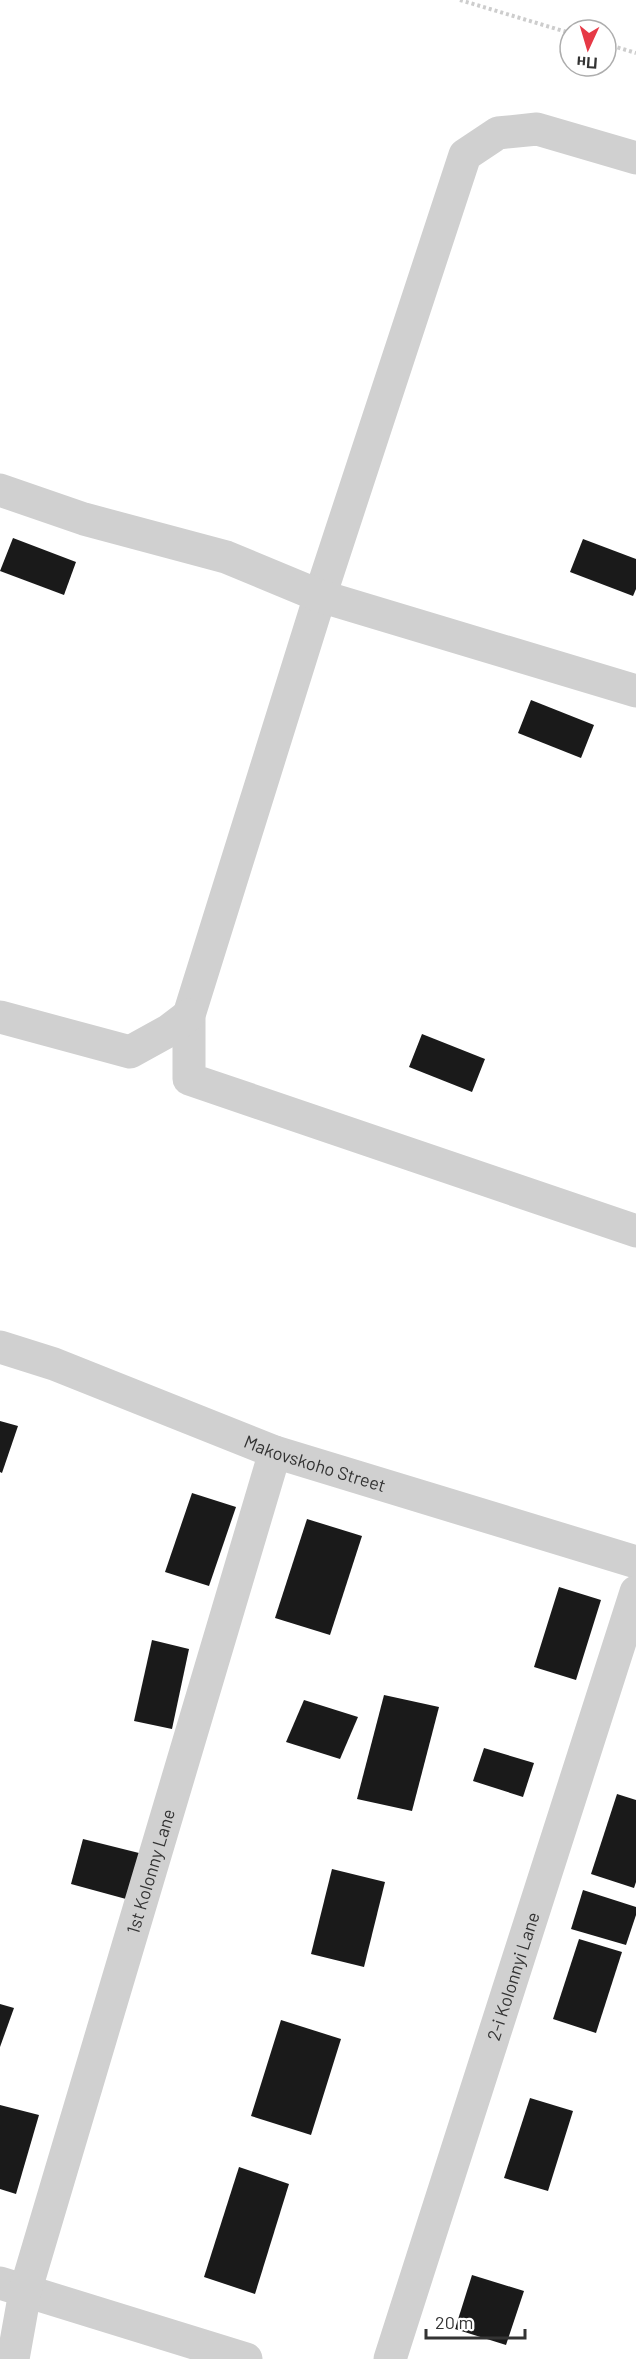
<svg xmlns="http://www.w3.org/2000/svg" width="636" height="2359" viewBox="0 0 636 2359" font-family="Barlow,sans-serif">
  <style>
    .building { fill: #1a1a1a }
    .lines { fill: none; stroke-linecap: round; stroke-linejoin: round }
    .path { stroke: #cdcdcd; stroke-width: 4; stroke-dasharray: 3 3; stroke-linecap: butt }
    .minor { stroke: #d0d0d0; stroke-width: 33 }
    .labels { text-anchor: middle; dominant-baseline: central; stroke-width: 6; stroke-linejoin: round; paint-order: stroke }
    .street-label { font-size: 18px; fill: #333; stroke: #fff }
  </style>
  <rect width="100%" height="100%" fill="#fff"/>
  <g class="building">
    <path d="M13,538L76,562L64,595L0,571Z"/>
    <path d="M583,539L636,559V589L633,596L570,572Z"/>
    <path d="M531,700L594,725L581,758L518,733Z"/>
    <path d="M422,1034L485,1059L472,1092L409,1067Z"/>
    <path d="M0,1421L18,1426L2,1473L0,1472Z"/>
    <path d="M192,1493L236,1507L209,1586L165,1572Z"/>
    <path d="M307,1519L362,1536L330,1635L275,1618Z"/>
    <path d="M559,1587L601,1600L576,1680L534,1667Z"/>
    <path d="M152,1640L189,1649L172,1729L134,1721Z"/>
    <path d="M384,1695L439,1707L412,1811L357,1799Z"/>
    <path d="M304,1700L358,1717L340,1759L286,1742Z"/>
    <path d="M484,1748L534,1763L523,1797L473,1781Z"/>
    <path d="M617,1794L636,1800V1882L634,1888L591,1874Z"/>
    <path d="M83,1839L155,1857L137,1902L71,1884Z"/>
    <path d="M332,1869L385,1882L364,1967L311,1954Z"/>
    <path d="M583,1890L636,1907V1915L626,1945L571,1929Z"/>
    <path d="M579,1939L622,1952L596,2033L553,2019Z"/>
    <path d="M0,2004L14,2008L0,2047Z"/>
    <path d="M281,2020L341,2039L311,2135L251,2116Z"/>
    <path d="M530,2098L573,2111L548,2191L504,2178Z"/>
    <path d="M0,2105L39,2115L16,2194L0,2189Z"/>
    <path d="M239,2167L289,2184L255,2294L204,2277Z"/>
    <path d="M472,2275L524,2291L506,2345L455,2329Z"/>
  </g>
  <g class="lines">
    <g class="path">
      <path d="M460,0L570,33"/>
      <path d="M606,44L636,53"/>
    </g>
    <g class="minor">
      <path d="M636,158L537,129L498,133L465,155L320,596L189,1015V1079L636,1231"/>
      <path d="M0,490L84,519L226,557L320,596L636,691"/>
      <path d="M0,1017L130,1052L168,1031L189,1015"/>
      <path id="s1" d="M0,1347L54,1364L275,1452L636,1562"/>
      <path d="M0,2283L246,2359"/>
      <path id="s2" d="M13,2359L25,2292L275,1452"/>
      <path id="s3" d="M390,2359L636,1592"/>
    </g>
  </g>
  <g class="labels">
    <g class="street-label">
      <text stroke="none"><textPath href="#s1" startOffset="336">Makovskoho Street</textPath></text>
      <text stroke="none"><textPath href="#s2" startOffset="507">1st Kolonny Lane</textPath></text>
      <text stroke="none"><textPath href="#s3" startOffset="402">2-i Kolonnyi Lane</textPath></text>
    </g>
  </g>
  <g transform="translate(588 48) rotate(184)"><circle r="28" fill="#ffffff" stroke="#adadad" stroke-width="1.5"/>
  <path d="M0-4.5L10 22L0 15L-10 22Z" fill="#e63946"/>
  <text y="-9" font-size="16" font-weight="bold" text-anchor="middle" fill="#333333">Пн</text>
  </g>
  <path d="M426 2329v9h99v-9" fill="none" stroke="#333333" stroke-width="3"/>
  <text x="435" y="2329" font-size="18" fill="#333333" stroke="#ffffff" stroke-width="4.5" paint-order="stroke">20 m</text>
</svg>
